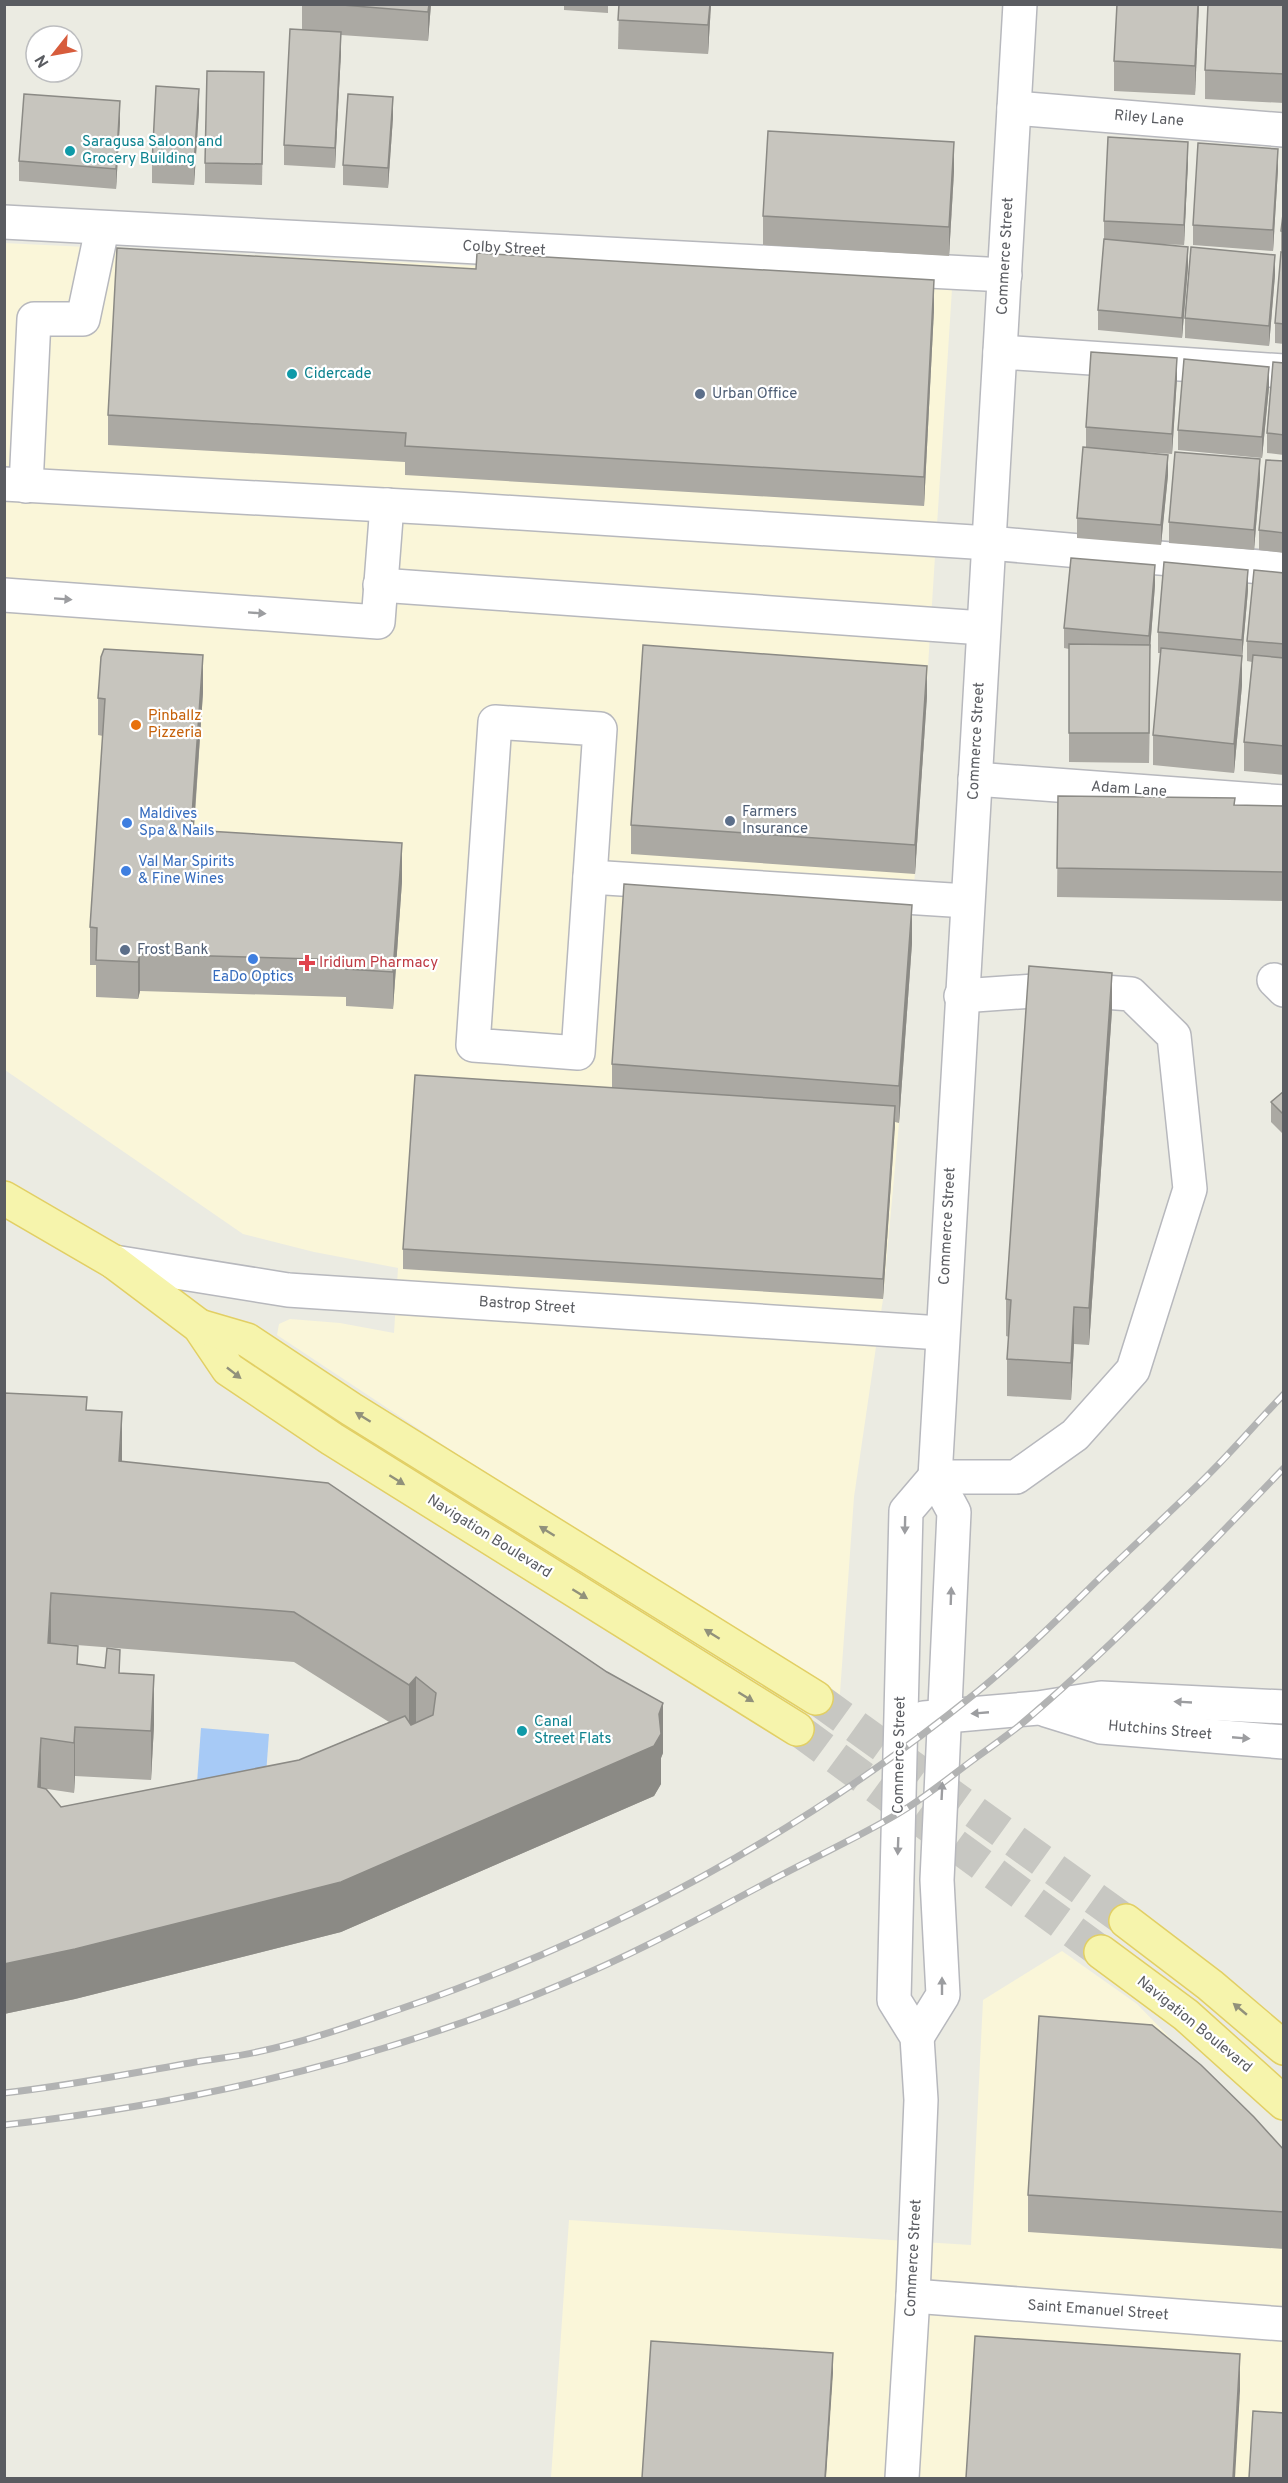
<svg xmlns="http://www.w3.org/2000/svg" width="1288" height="2483" viewBox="0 0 1288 2483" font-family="Overpass,sans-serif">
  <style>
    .commercial { fill: #faf6d9 }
    .water { fill: #a7caf6 }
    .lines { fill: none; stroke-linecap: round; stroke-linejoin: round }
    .major-tunnel { stroke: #c7c7c2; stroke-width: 33; stroke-dasharray: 33 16; stroke-linecap: butt }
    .minor-casing { stroke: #b7b8bd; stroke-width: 36 }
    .major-casing { stroke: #e2cf64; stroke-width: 36 }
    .minor { stroke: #fff; stroke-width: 33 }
    .major { stroke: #f6f4ac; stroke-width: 33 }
    .rail-casing { stroke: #b2b3b3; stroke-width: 7 }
    .rail { stroke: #fff; stroke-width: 4.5; stroke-dasharray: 14; stroke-linecap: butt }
    .wall { fill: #aba9a3; fill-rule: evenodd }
    .shaded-wall { fill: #8b8a85 }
    .building { fill: #c7c5be; stroke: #8b8a85; stroke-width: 1.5; fill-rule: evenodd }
    .oneway { fill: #9c9da0 }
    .oneway2 { fill: #91917b }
    .culture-dot { fill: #0f9aa8; stroke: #fff; stroke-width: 2 }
    .service-dot { fill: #5c6f8a; stroke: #fff; stroke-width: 2 }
    .food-dot { fill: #e8710a; stroke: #fff; stroke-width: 2 }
    .shop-dot { fill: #3f7fe0; stroke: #fff; stroke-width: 2 }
    .health-dot { fill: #e0444e; stroke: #fff; stroke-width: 2 }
    .labels { text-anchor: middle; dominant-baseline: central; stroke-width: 4.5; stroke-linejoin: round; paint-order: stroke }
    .street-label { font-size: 15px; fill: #5a5c61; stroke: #fff }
    .culture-label { font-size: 15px; fill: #0d838f; stroke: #fff; text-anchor: start }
    .service-label { font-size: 15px; fill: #4e5e75; stroke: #fff; text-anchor: start }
    .food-label { font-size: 15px; fill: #c56008; stroke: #fff; text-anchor: start }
    .shop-label { font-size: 15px; fill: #366cbe; stroke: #fff; text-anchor: start }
    .health-label { font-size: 15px; fill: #be3a42; stroke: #fff; text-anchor: start }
  </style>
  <rect width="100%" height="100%" fill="#ebebe2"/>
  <g class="commercial">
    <path d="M4,243L952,289L899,1123L883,1299L854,1497L839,1707L277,1335L279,1324L290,1319L340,1323L394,1333L398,1268L314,1252L243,1234L5,1070Z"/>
    <path d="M1062,1951L1137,2004L1283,2154V2478H551L569,2220L971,2245L983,2000Z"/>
  </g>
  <path class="water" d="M201,1728L269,1734L265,1788L197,1783Z"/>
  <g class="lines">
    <g class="major-tunnel">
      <path d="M816,1698L1126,1921"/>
      <path d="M797,1729L1101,1952"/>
    </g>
    <g class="minor-casing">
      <g id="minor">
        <path d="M1014,108L1284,130"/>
        <path d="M4,222L1005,275"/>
        <path d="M1000,352L1284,371"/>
        <path d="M4,484L456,509L989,543L1284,569"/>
        <path d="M26,486L34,319H83L102,229"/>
        <path d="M380,585L983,628"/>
        <path d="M4,595L378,622L387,505"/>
        <path d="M495,722L600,729L578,1053L473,1045Z"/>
        <path d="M975,779L1284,802"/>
        <path d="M590,877L967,901"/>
        <path d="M1274,980L1284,990"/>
        <path d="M114,1262L288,1290L941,1333"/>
        <path d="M935,1477H1016L1075,1435L1133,1370L1190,1189L1174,1036L1131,994L1062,989L961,996"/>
        <path d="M1046,1710L1101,1727L1284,1742"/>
        <path d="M924,1718L1038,1708L1101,1698L1284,1707"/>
        <path d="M917,2037L943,1995L937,1880L954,1512L935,1477L1020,4"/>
        <path d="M913,2296L1284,2324"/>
        <path d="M902,2478L913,2296L921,2100L917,2037L894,2000L906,1511L935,1477"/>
      </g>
    </g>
    <g class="major-casing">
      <g id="major">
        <path d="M4,1198L114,1262L199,1326L228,1369L332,1439L797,1729"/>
        <path d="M199,1326L247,1340L351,1409L816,1698"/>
        <path d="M1126,1921L1210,1985L1284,2048"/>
        <path d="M1101,1952L1186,2015L1284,2103"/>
      </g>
    </g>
    <use href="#minor" class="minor"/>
    <use href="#major" class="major"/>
    <g class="rail-casing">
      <g id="rail">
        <path d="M4,2093C67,2086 128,2074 190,2063C212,2059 235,2057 257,2052C305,2042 353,2025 400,2009C610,1938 804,1832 977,1692C1021,1656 1062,1615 1103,1575C1136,1544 1169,1513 1201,1482C1230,1454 1256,1423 1284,1394"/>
        <path d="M4,2125C195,2103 385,2059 562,1984C633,1955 700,1918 768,1882C811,1859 857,1838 899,1813C926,1797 951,1776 977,1757C991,1747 1005,1737 1019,1726C1113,1647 1198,1557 1284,1468"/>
      </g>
    </g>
    <use href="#rail" class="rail"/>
  </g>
  <g class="wall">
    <path d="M302,4H431L428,41L341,35V52L335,168L284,165V145L302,30Z"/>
    <path d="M564,4H608V13L564,10Z"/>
    <path d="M619,4H711L708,54L618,49Z"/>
    <path d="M1199,4L1195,95L1114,91V61Z"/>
    <path d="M1284,4V103L1205,99V70Z"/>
    <path d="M264,72L262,185L205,183V163Z"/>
    <path d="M199,109L194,185L152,183V163Z"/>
    <path d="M393,117L388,188L343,185V165Z"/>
    <path d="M120,121L116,189L19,181V161Z"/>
    <path d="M1188,162L1184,245L1157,244L1188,267L1182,338L1098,330V310L1104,240V221Z"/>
    <path d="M1278,169L1273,251L1193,245V225Z"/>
    <path d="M954,171L949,256L763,245V216Z"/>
    <path d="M1284,206V252H1281V231Z"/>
    <path d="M1284,253V344L1275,343V323Z"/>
    <path d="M1275,275L1269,346L1185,338V318Z"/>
    <path d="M934,309L924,506L405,475V462L108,445V415Z"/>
    <path d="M1284,363V455L1267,453V433Z"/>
    <path d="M1177,378L1172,454L1100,449L1168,475L1161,545L1077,538V518L1086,447V427Z"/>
    <path d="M1269,387L1262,458L1178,450V430Z"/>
    <path d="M1284,461V553L1259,550V530Z"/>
    <path d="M1260,479L1254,550L1169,543V522Z"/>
    <path d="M1284,573V775L1244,771V742L1252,662L1247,661V641Z"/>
    <path d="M1155,585L1150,649L1149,763L1069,762V649L1064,648V628Z"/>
    <path d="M1248,590L1242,658V685L1234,773L1153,765V735L1161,653H1158V632Z"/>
    <path d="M203,692L194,830L402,881L393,1009L346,1006V997L140,991L138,999L96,997V965H90V927L103,736L98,735V698Z"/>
    <path d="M927,696L915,874L631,854V825Z"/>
    <path d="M1058,796L1235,805L1284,806V901L1057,897Z"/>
    <path d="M912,943L899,1123L895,1122L883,1299L403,1269V1249L612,1088V1064Z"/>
    <path d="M1112,1010L1089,1345L1074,1344L1071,1400L1007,1396V1359L1009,1337L1006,1336V1299Z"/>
    <path d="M1284,1091V1135L1271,1122V1102Z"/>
    <path d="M4,1393L87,1410L122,1461L663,1753L661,1758V1784L654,1796L341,1932L75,1999L4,2014ZM51,1643L294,1662L389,1722L299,1760L61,1807L41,1788L74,1793L75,1776L151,1780L154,1725L120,1673L78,1664Z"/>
    <path d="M1284,2150V2249L1028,2232V2195Z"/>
  </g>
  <g class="shaded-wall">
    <path d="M429,4H431L428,41V12Z"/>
    <path d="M710,4H711L708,54V25Z"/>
    <path d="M1198,4H1199L1195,95V66Z"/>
    <path d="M341,32V52L335,168V148Z"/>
    <path d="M199,89V109L194,185V165Z"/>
    <path d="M393,97V117L388,188V168Z"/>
    <path d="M120,101V121L116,189V169Z"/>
    <path d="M954,142V171L949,256V227Z"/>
    <path d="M1188,142V162L1184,245V225Z"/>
    <path d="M1278,149V169L1273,251V230Z"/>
    <path d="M1188,247V267L1182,338V318Z"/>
    <path d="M1275,255V275L1269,346V326Z"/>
    <path d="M934,280V309L924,506V477Z"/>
    <path d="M1177,358V378L1172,454V434Z"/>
    <path d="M1269,367V387L1262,458V437Z"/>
    <path d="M1168,455V475L1161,545V525Z"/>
    <path d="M1260,459V479L1254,550V530Z"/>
    <path d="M1155,565V585L1150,649L1149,763V636Z"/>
    <path d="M1248,570V590L1242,658V685L1234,773V744L1242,658V640Z"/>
    <path d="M203,655V692L191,867V830Z"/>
    <path d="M927,666V696L915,874V845Z"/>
    <path d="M402,843V881L393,1009V972Z"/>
    <path d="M912,905V943L899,1123V1086Z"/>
    <path d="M140,954V991L138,999V962Z"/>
    <path d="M1112,973V1010L1089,1345V1308Z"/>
    <path d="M895,1106V1126L883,1299V1279Z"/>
    <path d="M1074,1307V1344L1071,1400V1363Z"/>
    <path d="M122,1412V1462L119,1461Z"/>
    <path d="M51,1593V1643H48Z"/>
    <path d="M154,1675V1725L151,1780V1731Z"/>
    <path d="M416,1677V1727L409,1735V1685Z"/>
    <path d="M663,1703V1753L661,1758V1784L654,1796L341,1932L75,1999L4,2014V1964L659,1714Z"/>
    <path d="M75,1727V1776L74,1793V1743Z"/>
    <path d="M41,1738V1788L38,1787Z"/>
    <path d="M833,2353V2373L826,2478H825Z"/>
    <path d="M1240,2354V2391L1235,2478H1233Z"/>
  </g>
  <g class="building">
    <path d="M330,4H429L428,12Z"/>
    <path d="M619,4H710L708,25L618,20Z"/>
    <path d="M1117,4H1198L1195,66L1114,61Z"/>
    <path d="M1208,4H1284V74L1205,70Z"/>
    <path d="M290,29L341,32L335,148L284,145Z"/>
    <path d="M207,71L264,72L262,164L205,163Z"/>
    <path d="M156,86L199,89L194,165L152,163Z"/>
    <path d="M24,94L120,101L116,169L19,161Z"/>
    <path d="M348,94L393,97L388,168L343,165Z"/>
    <path d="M768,131L954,142L949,227L763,216Z"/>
    <path d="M1108,137L1188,142L1184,225L1104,221Z"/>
    <path d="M1198,143L1278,149L1273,230L1193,225Z"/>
    <path d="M1284,206V232L1281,231Z"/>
    <path d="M1104,239L1188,247L1182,318L1098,310Z"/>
    <path d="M1191,247L1275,255L1269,326L1185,318Z"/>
    <path d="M117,248L476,269L477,253L934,280L924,477L405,446L406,433L108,415Z"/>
    <path d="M1281,252L1284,253V324L1275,323Z"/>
    <path d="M1091,352L1177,358L1172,434L1086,427Z"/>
    <path d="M1184,359L1269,367L1262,437L1178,430Z"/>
    <path d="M1273,362L1284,363V435L1267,433Z"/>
    <path d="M1083,447L1168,455L1161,525L1077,518Z"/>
    <path d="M1175,452L1260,459L1254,530L1169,522Z"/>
    <path d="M1266,460L1284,461V533L1259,530Z"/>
    <path d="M1071,558L1155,565L1149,636L1064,628Z"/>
    <path d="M1164,562L1248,570L1242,640L1158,632Z"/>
    <path d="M1254,570L1284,573V644L1247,641Z"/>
    <path d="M1069,644L1150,645L1149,733H1069Z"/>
    <path d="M643,645L927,666L915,845L631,825Z"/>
    <path d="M1161,648L1242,656L1234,744L1153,735Z"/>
    <path d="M104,649L203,655L191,830L402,843L393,972L346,969L347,960L140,954L138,962L96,960L97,928L90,927L105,699L98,698L101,657Z"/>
    <path d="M1253,655L1284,658V746L1244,742Z"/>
    <path d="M1058,796L1235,798L1234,805L1284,806V872L1057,868Z"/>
    <path d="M624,884L912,905L899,1086L612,1064Z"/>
    <path d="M1029,966L1112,973L1089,1308L1074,1307L1071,1363L1007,1359L1011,1300L1006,1299Z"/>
    <path d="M415,1075L895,1106L883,1279L403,1249Z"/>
    <path d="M1284,1091V1115L1271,1102Z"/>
    <path d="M4,1393L87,1397L86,1410L122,1412L119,1461L328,1483L607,1672L663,1703L659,1714L661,1734L654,1746L341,1882L75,1949L4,1964ZM51,1593L294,1612L409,1685L416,1677L436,1693L433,1715L411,1725L405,1716L299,1760L61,1807L46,1789L38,1787L41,1738L74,1743L75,1727L151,1731L154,1675L119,1673L120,1650L107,1648L105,1668L77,1664L78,1646L48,1643Z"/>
    <path d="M1039,2016L1152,2025L1201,2065L1254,2117L1284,2150V2212L1028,2195Z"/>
    <path d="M975,2336L1240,2354L1233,2478H966Z"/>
    <path d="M651,2341L833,2353L825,2478H642Z"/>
    <path d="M1253,2411L1284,2413V2478H1249Z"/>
  </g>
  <defs><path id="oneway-solid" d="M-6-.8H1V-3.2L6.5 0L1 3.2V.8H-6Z" transform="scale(1.5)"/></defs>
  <g class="oneway">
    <use href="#oneway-solid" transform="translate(63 599) rotate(4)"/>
    <use href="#oneway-solid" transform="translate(257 613) rotate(4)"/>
    <use href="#oneway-solid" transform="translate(905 1525) rotate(91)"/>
    <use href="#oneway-solid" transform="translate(951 1596) rotate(-88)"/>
    <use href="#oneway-solid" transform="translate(1183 1702) rotate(-177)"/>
    <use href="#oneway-solid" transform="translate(980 1713) rotate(175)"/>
    <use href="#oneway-solid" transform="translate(1241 1738) rotate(5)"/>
    <use href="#oneway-solid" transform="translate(942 1791) rotate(-87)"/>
    <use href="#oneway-solid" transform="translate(898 1846) rotate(92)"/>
    <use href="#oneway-solid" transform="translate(942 1986) rotate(-90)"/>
  </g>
  <g class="oneway2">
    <use href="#oneway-solid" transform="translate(234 1373) rotate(38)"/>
    <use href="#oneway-solid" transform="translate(363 1417) rotate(-148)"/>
    <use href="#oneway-solid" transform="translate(397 1480) rotate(32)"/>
    <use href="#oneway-solid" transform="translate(547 1531) rotate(-148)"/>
    <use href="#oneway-solid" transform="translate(580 1594) rotate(32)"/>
    <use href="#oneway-solid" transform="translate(712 1634) rotate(-148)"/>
    <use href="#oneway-solid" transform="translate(746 1697) rotate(32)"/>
    <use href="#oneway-solid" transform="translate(1240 2009) rotate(-140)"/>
  </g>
  <g class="culture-dot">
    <circle cx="70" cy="151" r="6"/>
    <circle cx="292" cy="374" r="6"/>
    <circle cx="522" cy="1731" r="6"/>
  </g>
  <g class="service-dot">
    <circle cx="700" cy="394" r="6"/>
    <circle cx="730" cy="821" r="6"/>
    <circle cx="125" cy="950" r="6"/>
  </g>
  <circle class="food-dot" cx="136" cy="725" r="6"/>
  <g class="shop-dot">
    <circle cx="127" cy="823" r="6"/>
    <circle cx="126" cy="871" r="6"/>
    <circle cx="253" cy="959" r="6"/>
  </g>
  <path class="health-dot" d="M304 954h6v6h6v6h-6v6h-6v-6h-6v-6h6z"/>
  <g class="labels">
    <g class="street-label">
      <text transform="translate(1149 119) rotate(5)">Riley Lane</text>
      <text transform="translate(504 249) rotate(3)">Colby Street</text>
      <text transform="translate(1006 256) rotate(-87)">Commerce Street</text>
      <text transform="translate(977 741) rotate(-87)">Commerce Street</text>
      <text transform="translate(1129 790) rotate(4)">Adam Lane</text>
      <text transform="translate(948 1226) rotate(-87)">Commerce Street</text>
      <text transform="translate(527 1306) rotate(4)">Bastrop Street</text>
      <text transform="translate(489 1537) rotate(32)">Navigation Boulevard</text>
      <text transform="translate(1160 1731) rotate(5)">Hutchins Street</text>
      <text transform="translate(900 1755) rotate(-89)">Commerce Street</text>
      <text transform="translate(1194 2025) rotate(39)">Navigation Boulevard</text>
      <text transform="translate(914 2258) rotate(-87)">Commerce Street</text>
      <text transform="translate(1098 2311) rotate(4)">Saint Emanuel Street</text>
    </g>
    <g class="culture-label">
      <text x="82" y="142">Saragusa Saloon and<tspan x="82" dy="17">Grocery Building</tspan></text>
      <text x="304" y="374">Cidercade</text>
      <text x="534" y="1722">Canal<tspan x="534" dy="17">Street Flats</tspan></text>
    </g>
    <g class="service-label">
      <text x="712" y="394">Urban Office</text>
      <text x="742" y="812">Farmers<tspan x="742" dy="17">Insurance</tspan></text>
      <text x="137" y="950">Frost Bank</text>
    </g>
    <g class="food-label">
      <text x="148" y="716">Pinballz<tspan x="148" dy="17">Pizzeria</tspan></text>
    </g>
    <g class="shop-label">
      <text x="139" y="814">Maldives<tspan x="139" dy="17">Spa &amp; Nails</tspan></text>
      <text x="138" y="862">Val Mar Spirits<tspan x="138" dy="17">&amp; Fine Wines</tspan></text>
      <text x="253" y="977" text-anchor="middle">EaDo Optics</text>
    </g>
    <g class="health-label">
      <text x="319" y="963">Iridium Pharmacy</text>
    </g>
  </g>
  <rect width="1288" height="2483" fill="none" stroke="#5a5c61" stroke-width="12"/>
  <g transform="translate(54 54) rotate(239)"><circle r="28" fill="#ffffff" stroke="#bdbec0" stroke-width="1.5"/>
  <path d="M0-4.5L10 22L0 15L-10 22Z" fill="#d75c3c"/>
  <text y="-9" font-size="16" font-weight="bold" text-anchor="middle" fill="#5a5c61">N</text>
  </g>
</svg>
